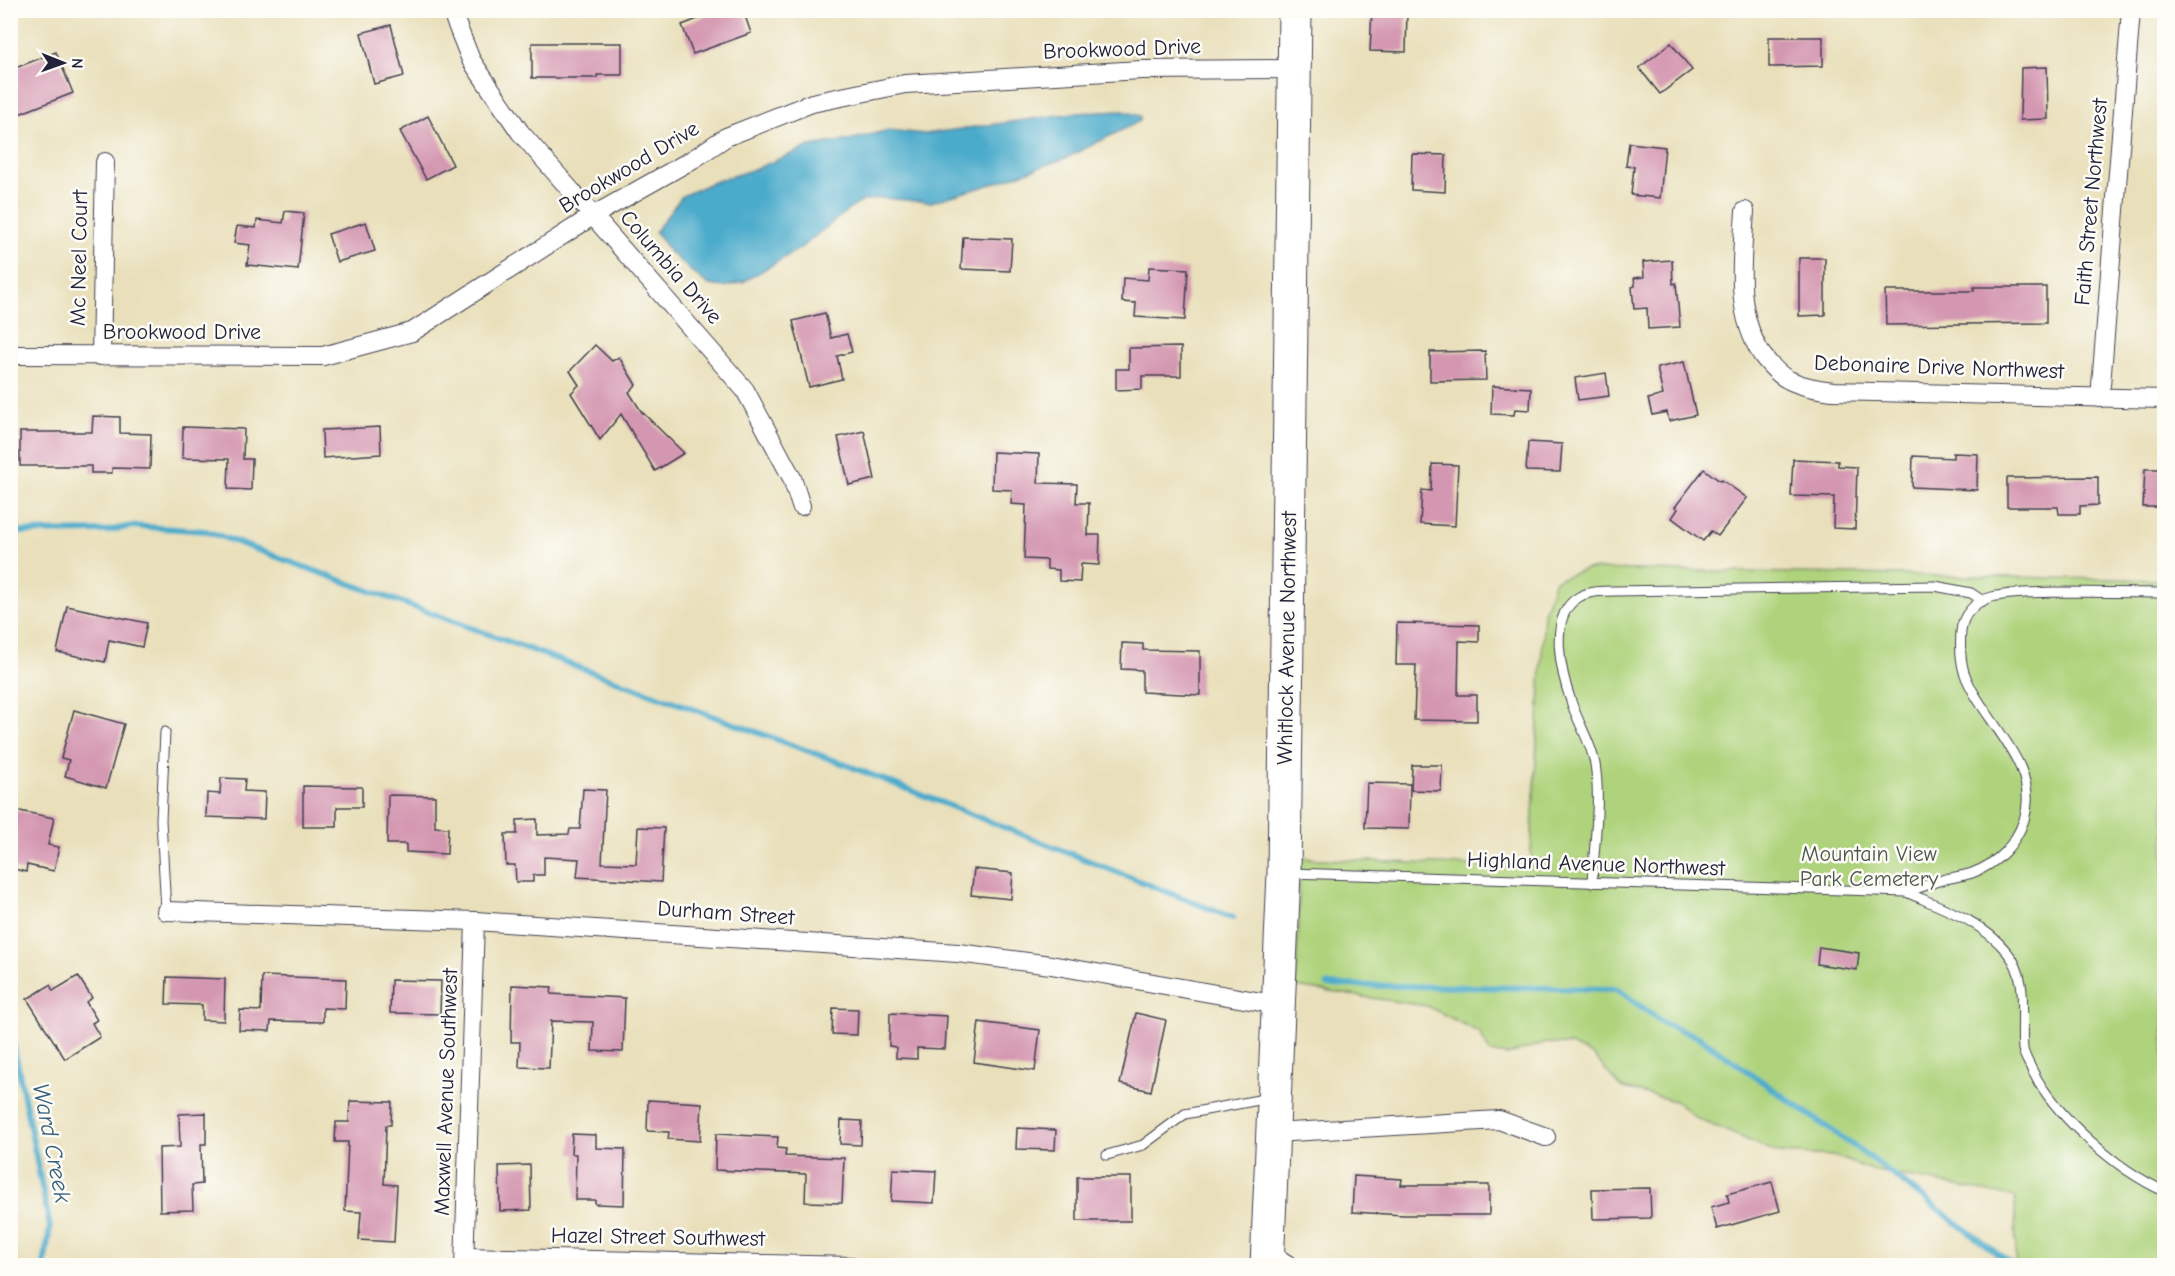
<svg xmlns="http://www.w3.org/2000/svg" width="2175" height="1276" viewBox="0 0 2175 1276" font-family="'Comic Neue',sans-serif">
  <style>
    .green { fill: #afd37c; stroke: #687a5c; stroke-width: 1.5 }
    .water { fill: #4cabcb; stroke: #376683; stroke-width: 1.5 }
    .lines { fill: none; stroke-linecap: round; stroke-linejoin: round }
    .stream { stroke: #4cabcb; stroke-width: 6 }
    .building { fill: #d497b1 }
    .lane-casing { stroke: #403e4e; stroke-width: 11 }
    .street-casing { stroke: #403e4e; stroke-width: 20 }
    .highway-casing { stroke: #403e4e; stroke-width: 35 }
    .lane { stroke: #fff; stroke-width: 9 }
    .street { stroke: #fff; stroke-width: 18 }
    .highway { stroke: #fff; stroke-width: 33 }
    .labels { text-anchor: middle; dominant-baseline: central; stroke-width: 5; stroke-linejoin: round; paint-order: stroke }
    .street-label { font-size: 22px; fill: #22223b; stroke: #fdfcf7 }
    .park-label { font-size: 22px; fill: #4c574e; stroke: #fdfcf7 }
    .water-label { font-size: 24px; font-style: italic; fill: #35607c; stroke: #fdfcf7 }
  </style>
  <rect width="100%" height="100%" fill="#fdfcf7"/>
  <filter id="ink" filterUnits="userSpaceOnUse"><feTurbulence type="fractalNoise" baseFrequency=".0167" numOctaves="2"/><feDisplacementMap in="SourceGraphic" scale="12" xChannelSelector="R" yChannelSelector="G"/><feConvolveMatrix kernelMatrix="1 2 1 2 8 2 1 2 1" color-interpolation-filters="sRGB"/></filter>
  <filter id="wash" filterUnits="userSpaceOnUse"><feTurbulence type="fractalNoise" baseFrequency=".008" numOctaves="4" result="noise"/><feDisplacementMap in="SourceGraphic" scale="24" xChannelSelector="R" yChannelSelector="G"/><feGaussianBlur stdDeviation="1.35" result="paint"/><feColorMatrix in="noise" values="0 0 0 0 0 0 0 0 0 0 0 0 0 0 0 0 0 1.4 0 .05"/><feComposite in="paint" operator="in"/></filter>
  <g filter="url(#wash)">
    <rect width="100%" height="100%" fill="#e9e0bb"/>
    <path class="green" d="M1587,569L2164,580V1265H2016L2015,1197L1872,1170L1834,1156L1778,1153L1698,1119L1675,1101L1620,1087L1594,1056L1571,1045L1544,1043L1507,1055L1490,1052L1479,1032L1427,1006L1296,987L1300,858L1530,868L1544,613L1555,580Z"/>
    <path class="water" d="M1123,111L1140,116V121L1066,158L986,186L931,202L880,198L863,201L848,210L799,249L743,282L724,287L709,285L692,272L670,252L655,232L682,196L713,182L755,169L810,146L853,139L889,130L925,134L1074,113Z"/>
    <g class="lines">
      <g class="stream">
        <path d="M10,532L106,531L132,526L206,531L844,764L1233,918"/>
        <path d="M1327,985L1617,989L1665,1024L1699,1037L1760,1080L1872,1159L2014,1266"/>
        <path d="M10,1027L50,1227L44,1266"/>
      </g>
    </g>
    <g id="blocks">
      <g class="building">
        <path d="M721,10H743L751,33L693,54L682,25Z"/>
        <path d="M1372,10H1407L1406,52L1370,51Z"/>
        <path d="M391,25L404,76L374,84L361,33Z"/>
        <path d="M1769,37H1823V66L1769,67Z"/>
        <path d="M532,43H622V75H597V78H532Z"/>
        <path d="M1671,43L1692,70L1660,94L1639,68Z"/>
        <path d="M56,52L73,93L19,114L10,94V70Z"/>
        <path d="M2047,67L2048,119L2020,120L2021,68Z"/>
        <path d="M428,116L453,165L426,179L400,131Z"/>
        <path d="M1629,143L1665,147L1660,198L1631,195L1634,167L1626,166Z"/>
        <path d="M1412,154L1446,155L1445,192L1411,190Z"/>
        <path d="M285,211L304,213L298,270L247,265L250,245L234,243L237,226L256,228L257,220L283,223Z"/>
        <path d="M366,222L375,251L337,262L328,234Z"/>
        <path d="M963,237L1012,239L1010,271L961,269Z"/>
        <path d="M1799,258H1825V315L1799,316Z"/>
        <path d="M1672,260L1673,284L1676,283L1680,327L1648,329L1647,308L1634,309L1632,287L1635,286L1634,278L1644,277L1643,262Z"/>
        <path d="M1149,267L1188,269L1185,320L1135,317L1136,303L1122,302L1123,278L1148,280Z"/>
        <path d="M1974,287H2046V323L1886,325L1885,291H1974Z"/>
        <path d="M825,313L831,338L847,334L852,352L837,356L842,379L809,387L793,321Z"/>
        <path d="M595,345L612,361L619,357L636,385L629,392L641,411L684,453L655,471L621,414L600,440L571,393L579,385L570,371Z"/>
        <path d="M1181,347V376H1142V389L1116,390V369H1129V348Z"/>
        <path d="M1485,351L1486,380L1430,381V352Z"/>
        <path d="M1684,362L1696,415L1669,421L1667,412L1652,415L1648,399L1663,395L1657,368Z"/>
        <path d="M1606,373L1609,396L1578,400L1575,378Z"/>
        <path d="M1492,386L1531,388L1530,410L1515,409L1514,415L1491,414Z"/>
        <path d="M93,416L120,417V433L151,434L150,469L112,468V473H91V466H20V432H92Z"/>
        <path d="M183,427L244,429L243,459H252L251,490L228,489L229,459L182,458Z"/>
        <path d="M380,427L381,454L323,458L322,430Z"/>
        <path d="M864,431L875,479L849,485L838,437Z"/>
        <path d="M1528,442L1562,444L1560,472L1526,471Z"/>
        <path d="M993,452L1039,454L1038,483L1077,484L1076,503H1089L1088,535H1100L1099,565L1081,564L1080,582L1059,581V570L1047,569V560L1024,559L1026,505L1011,504L1012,490L992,489Z"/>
        <path d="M1953,453L1978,454L1977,490L1912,487L1913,456L1953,458Z"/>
        <path d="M1793,459L1838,461V466L1857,467L1855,529L1833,528L1834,497L1791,496Z"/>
        <path d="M1432,464L1458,465L1455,526L1420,524L1422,490L1431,491Z"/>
        <path d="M1704,469L1720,481L1722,480L1747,498L1718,536L1711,531L1703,541L1672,518L1678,509L1675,507Z"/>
        <path d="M2145,469H2164V507H2143Z"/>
        <path d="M2098,477V505L2080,506V514H2059L2058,507H2007V478Z"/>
        <path d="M67,606L147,623L142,647L109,640L105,662L57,652Z"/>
        <path d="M1397,623L1479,625V642L1459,641L1458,695H1477V721L1414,720L1416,665H1396Z"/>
        <path d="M1122,643L1143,644V650L1200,651V695L1142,692V670L1121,669Z"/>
        <path d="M74,710L124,724L106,788L65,776L69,760L61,758Z"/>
        <path d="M1412,765H1442L1441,791L1411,790Z"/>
        <path d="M221,778L245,779L244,791L265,792L264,819L206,817L207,793L220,794Z"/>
        <path d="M1367,783L1410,784L1409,829L1365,828Z"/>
        <path d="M303,786L362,787V807H337V827H303Z"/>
        <path d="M583,789L606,790L602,863L636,864L638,827L664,828L661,882L577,877L579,859L544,857V875H533V882H516L515,865H506L505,834H517V820L537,819V835L569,834L570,829H580Z"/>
        <path d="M388,795L435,796V827L448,828L447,854L406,852V844H387Z"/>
        <path d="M10,809L54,818L48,845L59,847L54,871L27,865L26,872L10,868Z"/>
        <path d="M974,869L1013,873L1011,899L971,895Z"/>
        <path d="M1819,947L1859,953L1857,970L1817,964Z"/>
        <path d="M78,976L92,998L86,1002L97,1020L92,1023L100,1037L65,1059L27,999L50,985L53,991Z"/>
        <path d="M262,976L346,979L345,1009L323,1008V1022L271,1021L270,1031L239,1030L240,1010L261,1011Z"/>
        <path d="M167,977L225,979L224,1021L202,1020V1005L166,1004Z"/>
        <path d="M391,980L441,981L440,1014L390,1013Z"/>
        <path d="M512,985L552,987L551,994L625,998L623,1052L592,1051L593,1022L551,1021L549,1068L519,1067L520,1042H511Z"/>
        <path d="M833,1008L858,1009L857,1035L832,1034Z"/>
        <path d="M890,1013L947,1016L945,1049L917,1048V1059L896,1058V1047L889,1046Z"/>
        <path d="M1136,1013L1166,1020L1151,1091L1120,1084Z"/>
        <path d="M979,1022L1040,1030L1035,1071L974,1062Z"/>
        <path d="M648,1100L702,1103L700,1141L668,1139L669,1132L647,1131Z"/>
        <path d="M350,1101L392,1102L391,1125H386L384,1184L397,1185L394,1242L359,1240L361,1212L345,1211L348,1142H335L336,1122H349Z"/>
        <path d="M206,1113V1144H201L202,1184L192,1185L193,1210L160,1211L159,1148L180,1147L179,1114Z"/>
        <path d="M841,1120L862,1121L861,1145L840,1144Z"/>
        <path d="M1017,1128L1056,1130L1055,1150L1016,1149Z"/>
        <path d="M572,1134L596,1135V1148L625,1149L624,1205L595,1204V1200H575L576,1154H571Z"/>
        <path d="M716,1134L778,1137L777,1148L786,1149L785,1156L844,1158L842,1203L805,1202L806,1174L715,1170Z"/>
        <path d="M530,1165L531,1210L500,1211L499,1166Z"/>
        <path d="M893,1169L936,1171L934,1203L891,1201Z"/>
        <path d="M1354,1176L1402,1179L1401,1185H1489V1215H1404L1352,1212Z"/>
        <rect x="1077" y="1177" width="54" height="44"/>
        <path d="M1772,1182L1780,1211L1717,1229L1711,1207L1729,1202L1727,1194Z"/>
        <path d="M1650,1188L1651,1218L1593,1219L1592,1189Z"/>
      </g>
    </g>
  </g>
  <g filter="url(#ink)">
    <use href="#blocks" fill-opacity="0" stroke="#403e4e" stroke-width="1.5"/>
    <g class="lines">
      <g class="lane-casing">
        <g id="lane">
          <path d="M165,732L161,820L166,911"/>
          <path d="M1290,873L1906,892C1919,888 1932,883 1945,879C1954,877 1963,876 1972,873C1997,864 2016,844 2024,820C2042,763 1981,721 1964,672C1960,659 1960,646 1961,632C1962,615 1975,601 1992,597C2012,592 2034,593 2055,592C2092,592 2128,593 2164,593"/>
          <path d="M1592,883C1594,845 1601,802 1595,764C1591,742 1579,725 1572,704C1562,676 1546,616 1579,597C1589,591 1603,591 1615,591L1935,586L1971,593L1983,601"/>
          <path d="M1906,892C1942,908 1981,920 2007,952C2030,978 2020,1017 2023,1049C2024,1056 2029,1063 2032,1070C2055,1116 2117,1170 2164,1191"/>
          <path d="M1107,1155L1143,1145L1185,1114L1269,1098"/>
        </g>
      </g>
      <g class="street-casing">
        <g id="street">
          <path d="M451,10L471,60L520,132L745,390L792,478L801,506"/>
          <path d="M1745,211C1742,261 1734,311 1762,355C1769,364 1778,375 1789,380C1803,387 1818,389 1833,391L2164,399"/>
          <path d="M10,355L323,356L412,332L594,215L695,158L726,137L812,103L905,84L1141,70L1294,69"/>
          <path d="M101,356L105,162"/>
          <path d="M2100,398L2131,10"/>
          <path d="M166,911L475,921L958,953L1051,965L1278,1005"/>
          <path d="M1273,1133L1499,1120L1546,1137"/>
          <path d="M1268,1252L1290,1266"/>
          <path d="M465,1257L851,1266"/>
          <path d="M464,1266L475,921"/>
        </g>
      </g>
      <g class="highway-casing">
        <path id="highway" d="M1267,1266L1284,873L1295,10"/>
      </g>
      <use href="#lane" class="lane"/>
      <use href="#street" class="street"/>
      <use href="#highway" class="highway"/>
    </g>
  </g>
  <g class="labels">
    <g class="street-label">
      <text transform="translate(1122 49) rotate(-2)">Brookwood Drive</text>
      <text transform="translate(629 167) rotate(-31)">Brookwood Drive</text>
      <text transform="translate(2091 202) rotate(-85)">Faith Street Northwest</text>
      <text transform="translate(79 258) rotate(-89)">Mc Neel Court</text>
      <text transform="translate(671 267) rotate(49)">Columbia Drive</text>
      <text x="182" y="332">Brookwood Drive</text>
      <text transform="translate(1939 367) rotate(2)">Debonaire Drive Northwest</text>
      <text transform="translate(1287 638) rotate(-89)">Whitlock Avenue Northwest</text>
      <text transform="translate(1596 864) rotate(2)">Highland Avenue Northwest</text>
      <text transform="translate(726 913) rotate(4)">Durham Street</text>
      <text transform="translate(446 1092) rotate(-88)">Maxwell Avenue Southwest</text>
      <text transform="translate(658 1237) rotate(1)">Hazel Street Southwest</text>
    </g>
    <g class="park-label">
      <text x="1869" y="854">Mountain View<tspan x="1869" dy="25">Park Cemetery</tspan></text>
    </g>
    <g class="water-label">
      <text transform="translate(52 1143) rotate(79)">Ward Creek</text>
    </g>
  </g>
  <rect width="2175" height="1276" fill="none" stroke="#fdfcf7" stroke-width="36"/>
  <g transform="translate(63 63) rotate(91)" stroke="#fdfcf7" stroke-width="4.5" paint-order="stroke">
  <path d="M0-4.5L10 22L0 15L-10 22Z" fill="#22223b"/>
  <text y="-9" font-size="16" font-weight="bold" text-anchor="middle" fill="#22223b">N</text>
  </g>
</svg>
